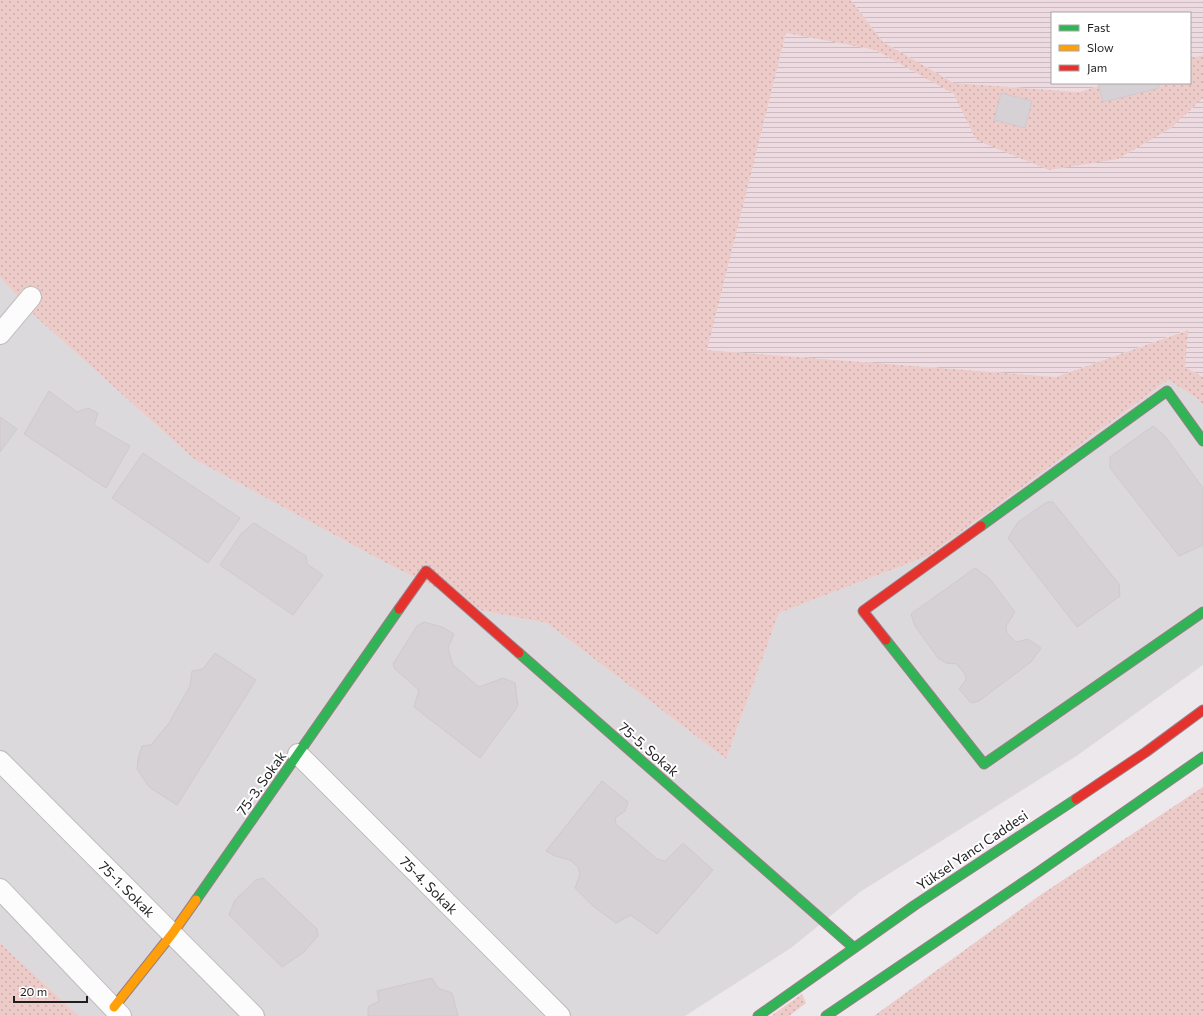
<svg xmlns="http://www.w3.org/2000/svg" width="1203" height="1016" viewBox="0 0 1203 1016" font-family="Commissioner,sans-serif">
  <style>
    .residential { fill: #dcd9dc }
    .farmland { fill: url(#farmland-rules) }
    .grass { fill: url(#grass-dots) }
    .building { fill: #d6d1d5; stroke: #d0c9d0 }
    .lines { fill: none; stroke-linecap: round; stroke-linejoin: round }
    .street-casing { stroke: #bdbbbd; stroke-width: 22 }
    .fast-casing { stroke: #997f87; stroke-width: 11 }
    .slow-casing { stroke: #997f87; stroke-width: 11 }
    .jam-casing { stroke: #997f87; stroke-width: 11 }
    .street { stroke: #fcfcfc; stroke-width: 20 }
    .fast { stroke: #30b455; stroke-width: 9 }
    .slow { stroke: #ff9f0a; stroke-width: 9 }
    .jam { stroke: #e5322d; stroke-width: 9 }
    .labels { text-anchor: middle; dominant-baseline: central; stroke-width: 4; stroke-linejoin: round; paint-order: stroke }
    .street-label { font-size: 14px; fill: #1f1f1f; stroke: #fff }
  </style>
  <defs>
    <pattern id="farmland-rules" width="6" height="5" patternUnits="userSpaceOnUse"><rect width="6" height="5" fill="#eedbe2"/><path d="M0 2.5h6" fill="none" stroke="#ccbcc1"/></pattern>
    <pattern id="grass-dots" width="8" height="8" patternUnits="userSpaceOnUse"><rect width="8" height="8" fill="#eccbc8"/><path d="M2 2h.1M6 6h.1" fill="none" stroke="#caaeab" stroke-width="1.8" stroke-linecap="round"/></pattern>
  </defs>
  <rect width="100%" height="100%" fill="#ede8ec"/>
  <path class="residential" d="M0,277L36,317L194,459L388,564L483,611L547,623L726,759L779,613L928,556L1168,380L1198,399L1203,406V665L1078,755L860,892L791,948L685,1016H79L0,943Z"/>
  <g class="farmland">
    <path d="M851,0H1203V55L1190,59V13H1052V83H1108L1079,92L954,83L883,42Z"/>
    <path d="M786,33L875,50L955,94L976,140L1171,128L1203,98V377L1184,367L1187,330L1056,377L706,350Z"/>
  </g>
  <g class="grass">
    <path d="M0,0H851L883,42L954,83L1079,92L1108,83H1190V59L1203,55V98L1171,128L1118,159L1049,170L976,140L954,94L875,50L786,33L707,350L1056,377L1188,330L1185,367L1203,377V406L1198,399L1168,380L928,556L779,613L726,759L547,623L483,611L388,564L194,459L36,317L0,277Z"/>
    <path d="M1203,787V1016H874L1039,896Z"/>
    <path d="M0,943L79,1016H0Z"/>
    <path d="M802,994L806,1003L789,1016H771Z"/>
  </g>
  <g class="building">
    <path d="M1098,83H1158L1159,88L1103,102Z"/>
    <path d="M1001,93L1032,101L1025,128L994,120Z"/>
    <path d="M49,391L77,412L88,408L98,413L94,425L130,446L106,488L24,434Z"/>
    <path d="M0,417L17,429L0,452Z"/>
    <path d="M1153,426L1165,436L1203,488V545L1179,556L1110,468V457Z"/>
    <path d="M143,453L240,518L208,563L112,498Z"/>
    <path d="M1047,502H1053L1119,584L1120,596L1077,627L1008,538L1018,522Z"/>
    <path d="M254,523L306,556L307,564L323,575L293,615L220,565L241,534Z"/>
    <path d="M975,568L989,578L1015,612L1006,626L1007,633L1016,642L1028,639L1041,648L1031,662L979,701L971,703L959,689L966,680L965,674L957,664L946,663L938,658L915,626L911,614Z"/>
    <path d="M424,622L442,627L454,634L448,648L453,665L479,687L503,678L515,683L518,706L480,758L414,707L419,690L395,669L393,664L417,626Z"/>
    <path d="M215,653L256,680L177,805L149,787L137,769L138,759L142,746L151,745L169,723L190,686L192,671L203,669Z"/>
    <path d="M602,781L628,802L625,811L615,818L616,824L657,859L665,861L683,843L713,870L657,934L631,915L616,923L593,906L575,888L580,874L578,867L570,860L555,856L546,851Z"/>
    <path d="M263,878L317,929L318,936L304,952L282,967L229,915L235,900L256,880Z"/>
    <path d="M432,978L438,988L452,993L458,1016H368V1007L379,1001L377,991Z"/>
  </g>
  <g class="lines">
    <g class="street-casing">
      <g id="street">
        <path d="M0,334L31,297"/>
        <path d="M298,754L560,1016"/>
        <path d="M0,761L254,1016"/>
        <path d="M0,889L121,1016"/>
      </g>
    </g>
    <g class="fast-casing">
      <g id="fast">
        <path d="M981,526L1167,391L1203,441"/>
        <path d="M886,640L984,764L1203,612"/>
        <path d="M519,653L853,947"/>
        <path d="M196,900L399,609"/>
        <path d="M758,1016L915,905L1076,799"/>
        <path d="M826,1016L1037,873L1203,757"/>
      </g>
    </g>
    <g class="slow-casing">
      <path id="slow" d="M114,1007L172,934L196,900"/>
    </g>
    <g class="jam-casing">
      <g id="jam">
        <path d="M399,609L426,571L519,653"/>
        <path d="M886,640L863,611L981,526"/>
        <path d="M1076,799L1146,752L1203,710"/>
      </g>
    </g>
    <use href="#street" class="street"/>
    <use href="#fast" class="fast"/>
    <use href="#slow" class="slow"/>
    <use href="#jam" class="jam"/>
  </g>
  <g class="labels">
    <g class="street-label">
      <text transform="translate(649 749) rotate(41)">75-5. Sokak</text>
      <text transform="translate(261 783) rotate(-55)">75-3. Sokak</text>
      <text transform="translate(972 850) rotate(-34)">Yüksel Yancı Caddesi</text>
      <text transform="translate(429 885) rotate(45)">75-4. Sokak</text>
      <text transform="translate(127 889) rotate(45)">75-1. Sokak</text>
    </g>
  </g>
  <rect x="1051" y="12" width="140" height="72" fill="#ffffff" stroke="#a5a5a5"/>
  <rect x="1059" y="25" width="20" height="6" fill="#30b455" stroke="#a5a5a5"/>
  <text x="1087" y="32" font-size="12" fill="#1f1f1f">Fast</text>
  <rect x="1059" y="45" width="20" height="6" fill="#ff9f0a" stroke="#a5a5a5"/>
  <text x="1087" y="52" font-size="12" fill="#1f1f1f">Slow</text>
  <rect x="1059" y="65" width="20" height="6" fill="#e5322d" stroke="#a5a5a5"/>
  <text x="1087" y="72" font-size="12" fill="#1f1f1f">Jam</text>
  <path d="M14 996v6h73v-6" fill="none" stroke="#1f1f1f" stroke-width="2"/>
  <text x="20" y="996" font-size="12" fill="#1f1f1f" stroke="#ffffff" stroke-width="3" paint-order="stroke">20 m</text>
</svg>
